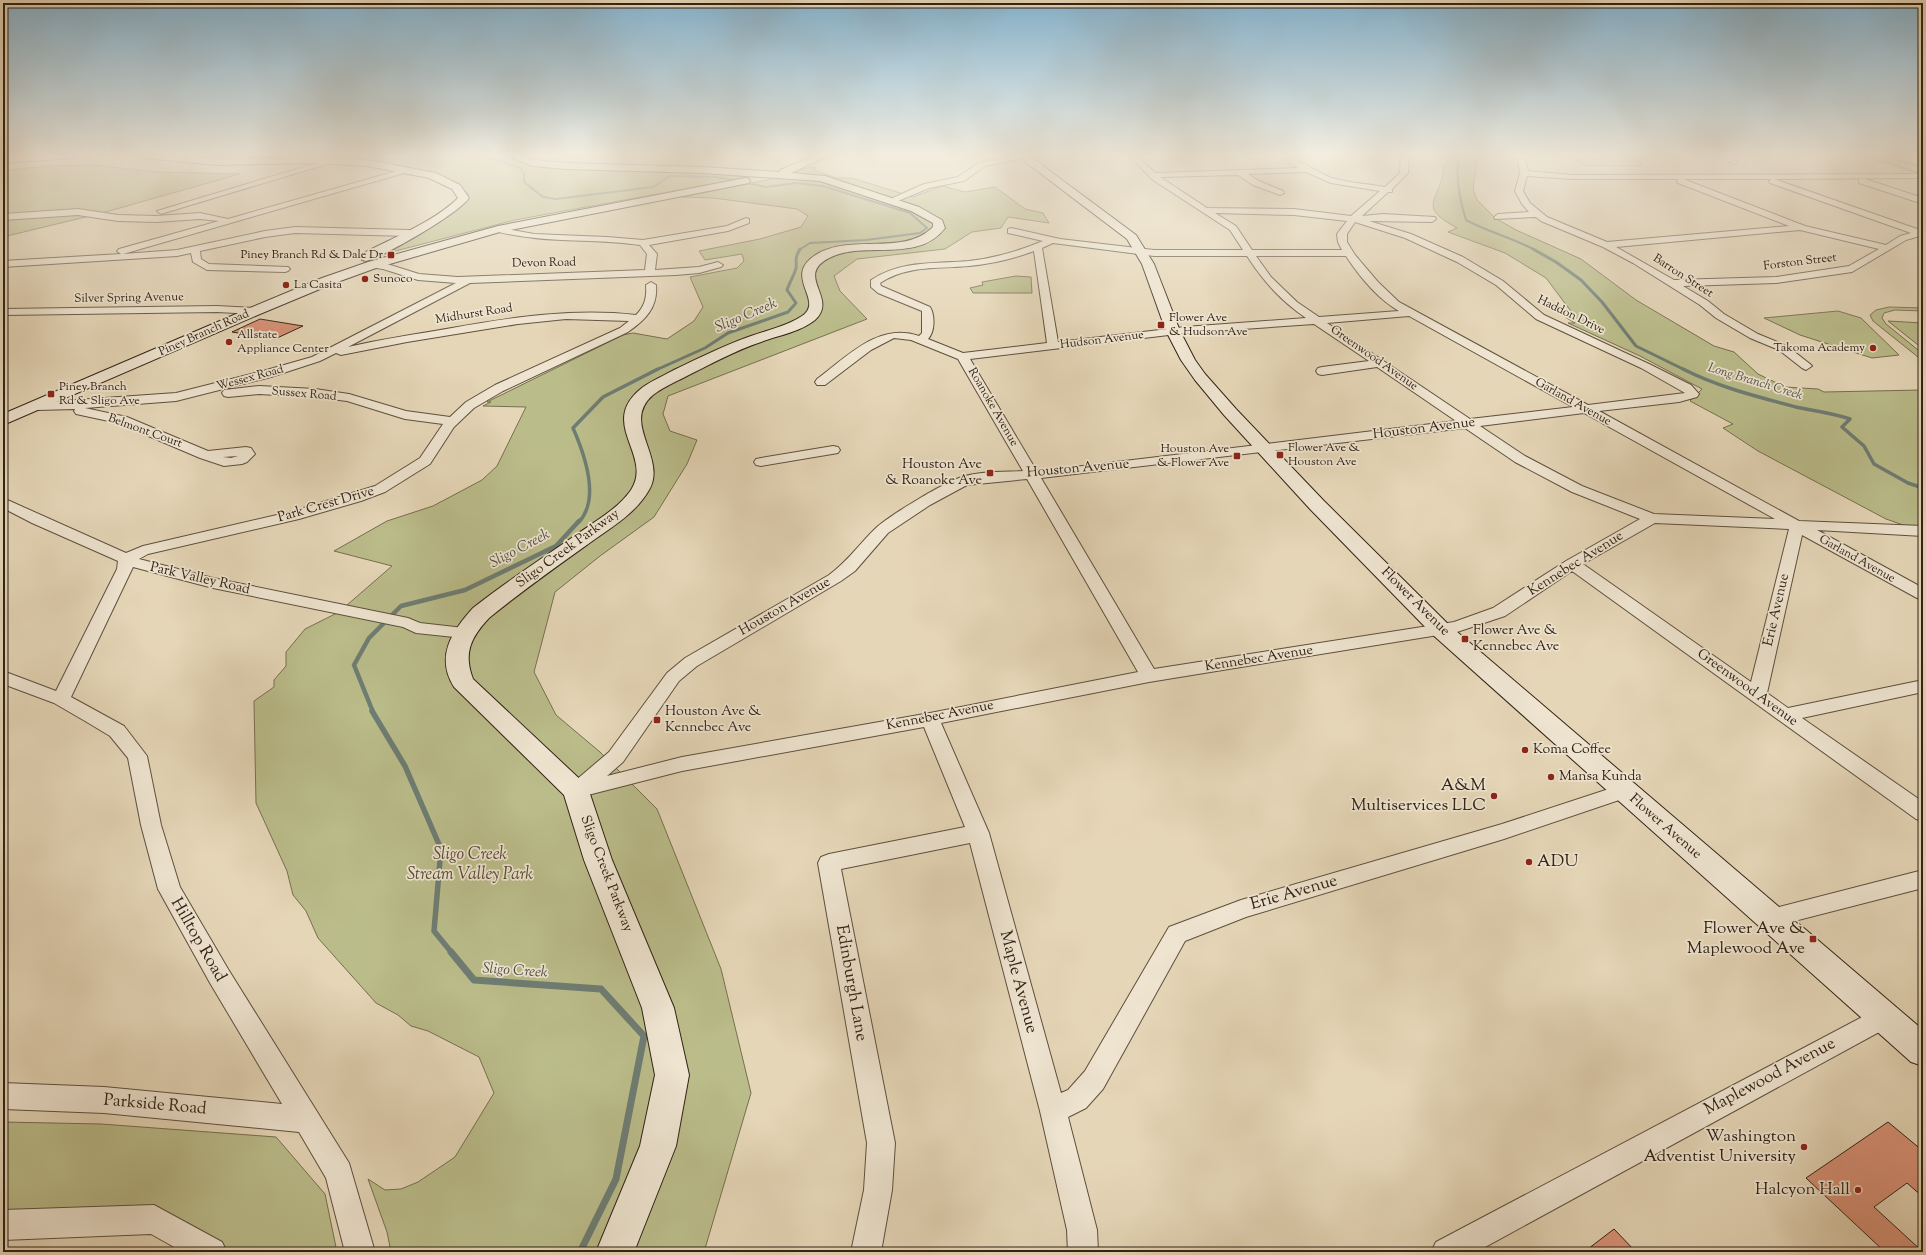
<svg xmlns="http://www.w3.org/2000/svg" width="1926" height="1255" viewBox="0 0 1926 1255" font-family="'Sorts Mill Goudy',serif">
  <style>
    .green { fill: #babc8a; stroke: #766f50 }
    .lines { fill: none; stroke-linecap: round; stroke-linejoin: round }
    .stream-far5 { stroke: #6e7d73; stroke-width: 2 }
    .stream-far4 { stroke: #6e7d73; stroke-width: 3 }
    .stream-far3 { stroke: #6e7d73; stroke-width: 3.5 }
    .stream-far2 { stroke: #6e7d73; stroke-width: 4.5 }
    .stream-far1 { stroke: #6e7d73; stroke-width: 5.5 }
    .stream { stroke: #6e7d73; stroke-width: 7 }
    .building { fill: #d99278; stroke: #312215 }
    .street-casing { stroke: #5e4f3e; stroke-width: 2 }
    .secondary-casing { stroke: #312215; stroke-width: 2 }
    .primary-casing { stroke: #312215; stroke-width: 2 }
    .street { fill: #eee4d0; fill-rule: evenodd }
    .secondary { fill: #eee4d0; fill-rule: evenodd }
    .primary { fill: #e2bb7c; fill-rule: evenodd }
    .poi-dot { fill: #8f2418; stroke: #eee4d0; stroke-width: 1.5 }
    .labels { text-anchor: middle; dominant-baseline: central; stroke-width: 3.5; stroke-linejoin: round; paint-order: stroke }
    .far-poi-label { font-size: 12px; fill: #312215; stroke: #eee4d0; text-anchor: start }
    .far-street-label { font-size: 12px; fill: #312215; stroke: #eee4d0 }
    .far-water-label { font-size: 13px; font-style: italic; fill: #4f4f44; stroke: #eee4d0 }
    .street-label { font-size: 14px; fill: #312215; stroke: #eee4d0 }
    .poi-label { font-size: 14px; fill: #312215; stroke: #eee4d0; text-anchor: start }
    .water-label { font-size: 15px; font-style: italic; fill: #4f4f44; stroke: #eee4d0 }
    .near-poi-label { font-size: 17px; fill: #312215; stroke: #eee4d0; text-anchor: end }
    .near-park-label { font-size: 17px; font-style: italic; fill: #534832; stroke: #eee4d0 }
    .near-street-label { font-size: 17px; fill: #312215; stroke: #eee4d0 }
  </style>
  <rect width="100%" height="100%" fill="#e5d6b7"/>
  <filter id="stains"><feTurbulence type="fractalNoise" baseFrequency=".005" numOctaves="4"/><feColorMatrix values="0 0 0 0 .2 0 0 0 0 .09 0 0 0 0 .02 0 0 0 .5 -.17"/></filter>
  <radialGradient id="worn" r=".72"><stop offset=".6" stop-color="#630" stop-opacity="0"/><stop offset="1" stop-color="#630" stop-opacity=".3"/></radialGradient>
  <g class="green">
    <path d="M310,154H506L521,161L680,170L745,176L739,179L515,220L380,255C403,237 455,219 468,197V193L462,189L421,171L341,158H298Z"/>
    <path d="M1445,154H1478L1473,189L1477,200L1495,218L1516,230L1581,259L1636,300L1714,346L1734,352L1758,374L1785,387L1818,389L1824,392L1921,390L1923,393V532L1886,519L1758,451L1723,428L1733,424L1690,401L1702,389L1640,356L1568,323H1575L1565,317L1573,314L1546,278L1505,253L1448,232L1457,228C1418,206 1437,204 1444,170L1441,167H1445L1447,157Z"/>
    <path d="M1569,154H1635L1642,166H1585Z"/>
    <path d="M95,165L157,172L240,174L102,213L3,237V171L47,166Z"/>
    <path d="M812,167H816L814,170L836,178H852L913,197L942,186L965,192L995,187L1025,209L1043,213L1049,223L1008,217L1001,228L972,232L945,249L857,259L834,276L840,291L867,319L668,396L663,414L670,431L697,440L687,464L654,517L600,556L555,592L534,672L556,715L600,752L657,809L721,969L751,1093L704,1252H391L387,1232L368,1179L385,1190L401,1189L418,1182L455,1157L494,1093L479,1057L428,1031L411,1026L398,1015L376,1003L318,938L306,911L293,895L287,871L256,803L254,701L274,687V680L286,666V652L305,629L339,612L392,566L334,551L387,521L433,506L482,480L497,466L526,407L483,406L491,402H487L623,335L633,333L667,339L694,321L703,307L690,277L737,268L744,261L742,254L705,260L699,251L760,239L801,227L808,216L797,209L713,198L682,197L777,178Z"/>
    <path d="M1016,276L1031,277L1032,293H973L970,288L983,285L982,282Z"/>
    <path d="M1889,307L1923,308V311L1895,310L1884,313L1882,318L1886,324L1923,354V361L1873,321L1870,315L1876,310Z"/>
    <path d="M1838,311L1861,318L1899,355L1872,358L1800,335L1764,318Z"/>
    <path d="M1888,321L1923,323V349Z"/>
    <path d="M3,1122L101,1124L276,1137L325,1194L337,1252H215L168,1220L3,1222Z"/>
  </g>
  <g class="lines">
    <g class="stream-far5">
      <path d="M478,154L520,168L524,173V182L543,197L556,199L653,187L670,176L717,177L766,187L796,183L823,186L910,213L927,228L920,233L866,240L810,243L799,250"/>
      <path d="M1459,154C1455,177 1459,198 1466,220C1488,232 1513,238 1535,250"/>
    </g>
    <g class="stream-far4">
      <path d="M1533,249L1556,262L1581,280L1602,302L1636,346L1685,370"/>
      <path d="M656,370L705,348L728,333L788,312L796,303L787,290C789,283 795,274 796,268C797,258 794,260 800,249"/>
    </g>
    <g class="stream-far3">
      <path d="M1683,369C1718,387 1758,397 1796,407C1814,411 1832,413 1850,419L1842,427L1864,446L1874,464L1908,483L1923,488"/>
      <path d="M579,522C601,498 584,453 573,428L603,397L658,369"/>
    </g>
    <path class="stream-far2" d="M373,712L354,665L369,638L401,606L465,590L556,546L579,521"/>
    <path class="stream-far1" d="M372,711L405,766L441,849L434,931L452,953"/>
    <path class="stream" d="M451,952L474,980L601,989L644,1036L616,1179L580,1252"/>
  </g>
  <g class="building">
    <path d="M260,319L303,326L275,339L232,332Z"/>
    <path d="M1888,1122L1923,1151V1197L1907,1183L1874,1207L1923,1252H1885L1806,1178Z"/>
    <path d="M1614,1229L1636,1252H1584Z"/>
  </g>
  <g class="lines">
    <g class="street-casing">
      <g id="street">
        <path d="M1028,154H1047L985,166L964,181L929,188L893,203H887L886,201L924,184L958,177L980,162Z"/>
        <path d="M1127,154H1135L1155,173L1298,168L1275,154C1294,154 1316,173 1335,179C1351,183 1369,184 1385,187L1400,173L1401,154H1409L1408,173L1392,189V192H1388L1362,216L1383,214L1435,217L1436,219L1432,222L1369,221L1411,234L1463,257L1503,281L1544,315L1649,364L1691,385L1699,394L1697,397L1679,402L1599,411L1799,521L1923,526V536L1817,530L1923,588V600L1917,598L1802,535L1767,693L1788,708L1923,680V692L1802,718L1923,802V821L1916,819L1572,571L1505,616L1457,632L1149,682L941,723L989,833L1061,1093L1068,1090L1085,1071L1169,927L1241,900L1502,824L1624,784L1631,786L1634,791L1631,796L1504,839L1246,917L1185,941L1103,1089L1086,1108L1068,1117L1097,1230L1098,1252H1068L1067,1230L1040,1111L970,843L841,869L895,1143L892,1190L881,1252H851L864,1190L867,1143L818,863L821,857L829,854L965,827L924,727L682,771L576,798L569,796L566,791L569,786L609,752L667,673L685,658L829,575C848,561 860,543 877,527C892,514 940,485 959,478C978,471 1002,472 1023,471L958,359L911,340L894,338L871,350L825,385H817L815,382L817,379C847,357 878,322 919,336L922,333V311L878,293L871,287V280C902,260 934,264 969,261C995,258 1019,251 1043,241L1008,233V229L1011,228L1060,239L1154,250H1243L1230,230L1153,180ZM1306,172L1331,183L1380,191L1351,216L1294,209L1207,208L1160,177L1238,175L1253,185L1280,195L1284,193L1283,191L1259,181L1248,174ZM1215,213L1294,215L1347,221L1337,234L1338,242L1342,250H1252L1236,226ZM1355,222L1405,238L1457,262L1496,285L1536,319L1641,368L1685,393L1588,405L1399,302L1378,282L1355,255L1347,242V234ZM1053,243L1154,256H1247C1264,282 1280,300 1306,318L1185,327L1058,342L1042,248ZM1034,251L1047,343L963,353L928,339C935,332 935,315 930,307L881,286L880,283C907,265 938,269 969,266C991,264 1013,259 1034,251ZM1256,256H1346C1359,276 1378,299 1399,311L1319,317L1297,302L1271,277ZM1409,316L1573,407L1470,419L1327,323ZM1314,324L1369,361L1322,367L1318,368L1316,371L1318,374L1322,375L1377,367L1456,421L1066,468L1036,470L970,359L1185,333ZM1584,413L1775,519L1654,514L1582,486L1525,456L1480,426ZM1465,428L1515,462L1572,492L1640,519L1566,561L1493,608L1454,622L1154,669L1041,478ZM1027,479L1138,672L930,713L682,757L607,776L623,762L679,681L697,666L841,581L855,571L888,533L930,505L967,485ZM1655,523L1789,529L1751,682L1583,564Z"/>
        <path d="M1517,154H1524L1528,171L1573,175L1923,174V178L1774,179L1920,230L1923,229V235L1906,240L1852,272L1776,283L1683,286L1708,301L1724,314L1758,334L1787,346L1810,364L1812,366L1806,370L1802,368L1779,350L1750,338L1716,318L1700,305L1633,263L1603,247L1541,221L1536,217L1495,219L1494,217L1498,214L1529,212L1522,204L1515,191L1520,173ZM1527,176L1573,179H1679L1677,181L1678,183L1789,226L1607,242L1547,217L1530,203L1523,191ZM1683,179H1772L1769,181L1770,183L1911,233L1900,236L1886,245L1805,226ZM1800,230L1879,249L1849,266L1776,277L1674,280L1616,247Z"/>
        <path d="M1795,154L1792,156L1730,157L1738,162L1734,164L1715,155Z"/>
        <path d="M330,159L337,161L164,213L161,214L157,211Z"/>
        <path d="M404,169L411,171L123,254L177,250L265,231L295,227L409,230L414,233L409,236L295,233L265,237L200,251L201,259L209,264L288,267L290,269L288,271L285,272L207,270L193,262L191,253L177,256L3,267V261L121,254L117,251L119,249L219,221L200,219L156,222L118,221L78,215L3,220V214L78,209L118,215L156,216L200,213L228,219Z"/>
        <path d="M1859,179H1865L1923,198V204L1859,183Z"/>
        <path d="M746,218L749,219V223L728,231L649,245L657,254L655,270L699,267L718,262L723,265L721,267L699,273L676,275L470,283L348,347C382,339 417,334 452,328C513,317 574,308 636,315C645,306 647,297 646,285L651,282L656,285C658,308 645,320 628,332L503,391L474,408L454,427L430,464L385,492L361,501L299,519L148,554L139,559L213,578L408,618L420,623L464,628L470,629L473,633L470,637L464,638L416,633L403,627L213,588L133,567L71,697L124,726L147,756L161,825L180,887L228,969L349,1163L375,1252H345L326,1178L299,1132L104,1113L3,1109V1083L104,1087L282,1104L210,983L158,889L141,825L128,758L110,736L85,721L54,703L3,684V671L56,691L117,569L118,561L32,523L3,508V498L126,553L143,546L290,512L375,486L420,458L443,424L405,419L347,401L315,397L259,394L228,397L224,396L222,393L224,390L259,386L315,389L349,394L406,411L450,417L466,402L495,385L620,328L629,321L566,319L518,324L407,342L341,355L336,353L320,361L271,377L176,401L85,408L127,417L208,451L246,447L251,448L255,454L247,462L242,464L224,466L200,458L118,423L76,414L74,411L75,409L37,410L33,409L31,406L33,403L176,393L263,371L312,357L456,283L418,280L383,269L369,267L367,265L369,263H384L419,274L458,277L645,270L647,254L640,245C591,238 543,244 495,231V227L534,234L607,237L643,240L727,226ZM238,456L231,458L223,457Z"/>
        <path d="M217,306L255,308L260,311L255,314L217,312L3,315V309Z"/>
        <path d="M833,446L838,447L840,450L838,453L761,466L756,465L754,462L756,459L761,458Z"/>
        <path d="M1923,870V888L1771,927L1763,925L1760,918L1763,911L1771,909Z"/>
        <path d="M1883,1006L1892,1009L1895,1017L1892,1025L1476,1252H1431L1436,1242Z"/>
        <path d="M154,1205L222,1242L227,1252H183L151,1234L3,1240V1210Z"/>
      </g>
    </g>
    <g class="secondary-casing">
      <g id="secondary">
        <path d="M43,154H95L90,157L3,163V157Z"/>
        <path d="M130,154H168L216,159L320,157L367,160L436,173L460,185L469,198C458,214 385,256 366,261L362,260L360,257L362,254C392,238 434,222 458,198L452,189L429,178L367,166L320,163L216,165L135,157Z"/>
        <path d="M503,154H518L534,160L566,163L703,167L779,172L780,170L819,154H833L791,173L825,176L919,207L942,220L945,228C918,264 864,240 829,258C794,276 839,298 815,320C800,332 779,335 761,342C734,351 709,365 683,378C673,383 662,388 653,395C620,423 668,458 649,490C636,513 612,527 591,542C556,567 522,591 489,618C471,637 463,653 473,679L585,784L589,791L612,860L674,1008L689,1075L676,1146L634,1252H596L640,1146L655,1075L642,1008L584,860L564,795L454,687C435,657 452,631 473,608C506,582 541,559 576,535C594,522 618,509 631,490C654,455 596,423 643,387C653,380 665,375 676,369C701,357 725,345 751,336C768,330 787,326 802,316C826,300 779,275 819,253C854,234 904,256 933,227V223L911,211L820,181L703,173L566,169L532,166Z"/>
        <path d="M1015,154H1027L1136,235L1154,264L1180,331L1195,360L1205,374L1236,409L1324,501L1449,625L1923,1030V1066L1911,1062L1433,635L1310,509L1224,415L1195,380L1181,360L1166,331L1142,264L1127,239Z"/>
        <path d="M745,178L749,179L750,181L749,183L500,232L376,268L332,284L260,314L3,425V414L250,308L322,278L368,262L498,226Z"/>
      </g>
    </g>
    <g class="primary-casing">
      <path id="primary" d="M1861,154H1878L1923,168V174Z"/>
    </g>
    <use href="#street" class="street"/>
    <use href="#secondary" class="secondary"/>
    <use href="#primary" class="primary"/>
  </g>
  <linearGradient id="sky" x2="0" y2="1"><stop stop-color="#87b6d2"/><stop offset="0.47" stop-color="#f3eddf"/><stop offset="1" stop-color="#f3eddf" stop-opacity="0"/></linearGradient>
  <rect width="1926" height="330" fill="url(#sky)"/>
  <g class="poi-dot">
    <rect x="387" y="251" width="8" height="8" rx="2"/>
    <circle cx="365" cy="279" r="4"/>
    <circle cx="286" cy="285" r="4"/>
    <rect x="1157" y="321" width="8" height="8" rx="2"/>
    <circle cx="229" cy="342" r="4"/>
    <circle cx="1873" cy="348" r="4"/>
    <rect x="47" y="390" width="8" height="8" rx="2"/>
    <rect x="1276" y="451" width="8" height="8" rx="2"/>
    <rect x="1233" y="452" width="8" height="8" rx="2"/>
    <rect x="986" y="469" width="8" height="8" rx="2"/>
    <rect x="1461" y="635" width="8" height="8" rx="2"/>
    <rect x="653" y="716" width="8" height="8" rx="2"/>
    <circle cx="1525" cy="750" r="4"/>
    <circle cx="1551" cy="777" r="4"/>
    <circle cx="1494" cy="796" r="4"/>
    <circle cx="1529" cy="862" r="4"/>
    <rect x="1809" y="935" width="8" height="8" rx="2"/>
    <circle cx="1804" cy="1147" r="4"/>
    <circle cx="1858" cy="1190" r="4"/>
  </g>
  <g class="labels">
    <g class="far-poi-label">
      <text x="383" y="255" text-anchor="end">Piney Branch Rd &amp; Dale Dr</text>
      <text x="373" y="279">Sunoco</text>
      <text x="294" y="285">La Casita</text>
      <text x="1169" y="318">Flower Ave<tspan x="1169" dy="14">&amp; Hudson Ave</tspan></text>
      <text x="237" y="335">Allstate<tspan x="237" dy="14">Appliance Center</tspan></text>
      <text x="1865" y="348" text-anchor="end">Takoma Academy</text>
      <text x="59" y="387">Piney Branch<tspan x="59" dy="14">Rd &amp; Sligo Ave</tspan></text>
      <text x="1288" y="448">Flower Ave &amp;<tspan x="1288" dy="14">Houston Ave</tspan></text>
      <text x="1229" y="449" text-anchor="end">Houston Ave<tspan x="1229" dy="14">&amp; Flower Ave</tspan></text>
    </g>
    <g class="far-street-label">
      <text transform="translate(1800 262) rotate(-7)">Forston Street</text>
      <text transform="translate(544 263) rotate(-1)">Devon Road</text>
      <text transform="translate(1683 276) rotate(33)">Barron Street</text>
      <text transform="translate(129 298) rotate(-1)">Silver Spring Avenue</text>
      <text transform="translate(474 314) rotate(-9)">Midhurst Road</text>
      <text transform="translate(1571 315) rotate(26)">Haddon Drive</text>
      <text transform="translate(204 333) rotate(-24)">Piney Branch Road</text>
      <text transform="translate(1102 340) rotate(-7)">Hudson Avenue</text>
      <text transform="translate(1374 358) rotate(35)">Greenwood Avenue</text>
      <text transform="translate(250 378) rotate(-15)">Wessex Road</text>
      <text transform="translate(304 394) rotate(5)">Sussex Road</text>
      <text transform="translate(1573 402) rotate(29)">Garland Avenue</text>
      <text transform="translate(993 407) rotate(60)">Roanoke Avenue</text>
      <text transform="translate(145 431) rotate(20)">Belmont Court</text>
      <text transform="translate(1857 559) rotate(29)">Garland Avenue</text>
    </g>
    <g class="far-water-label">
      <text transform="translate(1755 382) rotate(17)">Long Branch Creek</text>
    </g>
    <g class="street-label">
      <text transform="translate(1424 429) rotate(-7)">Houston Avenue</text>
      <text transform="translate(1078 469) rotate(-5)">Houston Avenue</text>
      <text transform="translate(326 505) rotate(-16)">Park Crest Drive</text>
      <text transform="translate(568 549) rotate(-36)">Sligo Creek Parkway</text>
      <text transform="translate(1576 564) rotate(-32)">Kennebec Avenue</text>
      <text transform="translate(200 579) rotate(13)">Park Valley Road</text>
      <text transform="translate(1415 602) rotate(45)">Flower Avenue</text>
      <text transform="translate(785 607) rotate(-30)">Houston Avenue</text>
      <text transform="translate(1777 610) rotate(-77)">Erie Avenue</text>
      <text transform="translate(1259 659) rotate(-9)">Kennebec Avenue</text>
      <text transform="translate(1747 688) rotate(36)">Greenwood Avenue</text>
      <text transform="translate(940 716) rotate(-11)">Kennebec Avenue</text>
      <text transform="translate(1665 827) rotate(41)">Flower Avenue</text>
      <text transform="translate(606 874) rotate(69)">Sligo Creek Parkway</text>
    </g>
    <g class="poi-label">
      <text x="982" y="465" text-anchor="end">Houston Ave<tspan x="982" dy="16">&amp; Roanoke Ave</tspan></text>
      <text x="1473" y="631">Flower Ave &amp;<tspan x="1473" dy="16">Kennebec Ave</tspan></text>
      <text x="665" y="712">Houston Ave &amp;<tspan x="665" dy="16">Kennebec Ave</tspan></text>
      <text x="1533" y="750">Koma Coffee</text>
      <text x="1559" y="777">Mansa Kunda</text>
    </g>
    <g class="water-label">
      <text transform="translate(746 316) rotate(-23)">Sligo Creek</text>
      <text transform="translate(520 549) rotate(-28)">Sligo Creek</text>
      <text transform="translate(515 971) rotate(4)">Sligo Creek</text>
    </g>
    <g class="near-poi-label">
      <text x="1486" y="786">A&amp;M<tspan x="1486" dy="20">Multiservices LLC</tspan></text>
      <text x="1537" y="862" text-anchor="start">ADU</text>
      <text x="1805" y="929">Flower Ave &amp;<tspan x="1805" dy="20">Maplewood Ave</tspan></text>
      <text x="1796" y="1137">Washington<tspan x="1796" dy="20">Adventist University</tspan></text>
      <text x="1850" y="1190">Halcyon Hall</text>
    </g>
    <g class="near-park-label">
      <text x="470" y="855">Sligo Creek<tspan x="470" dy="20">Stream Valley Park</tspan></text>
    </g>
    <g class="near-street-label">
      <text transform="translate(1294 893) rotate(-16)">Erie Avenue</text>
      <text transform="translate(198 940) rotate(60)">Hilltop Road</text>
      <text transform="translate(1018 982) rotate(75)">Maple Avenue</text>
      <text transform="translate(851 983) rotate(80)">Edinburgh Lane</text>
      <text transform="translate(1770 1077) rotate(-28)">Maplewood Avenue</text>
      <text transform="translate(155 1105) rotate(5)">Parkside Road</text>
    </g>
  </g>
  <rect width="1926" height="1255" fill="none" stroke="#e5d6b7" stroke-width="16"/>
  <rect x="4" y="4" width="1918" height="1247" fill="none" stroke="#312215" stroke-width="2"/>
  <rect x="8" y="8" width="1910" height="1239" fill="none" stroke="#312215"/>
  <rect width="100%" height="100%" filter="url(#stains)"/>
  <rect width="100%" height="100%" fill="url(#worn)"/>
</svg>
